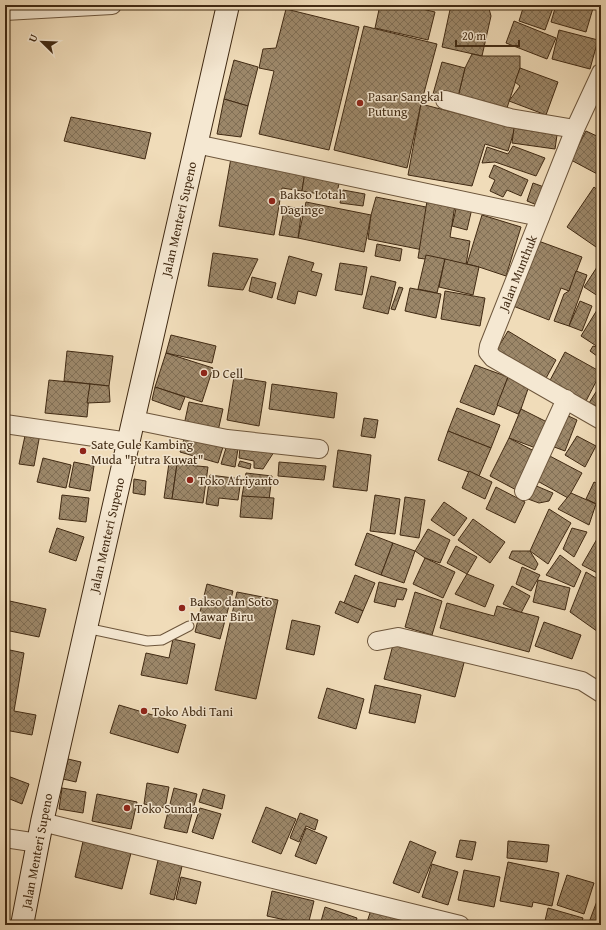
<svg xmlns="http://www.w3.org/2000/svg" width="606" height="930" viewBox="0 0 606 930" font-family="'Gentium Book Plus',serif">
  <style>
    .building { fill: url(#building-cross-hatch); stroke: #412a13 }
    .lines { fill: none; stroke-linecap: round; stroke-linejoin: round }
    .lane-casing { stroke: #6d563c; stroke-width: 11 }
    .street-casing { stroke: #6d563c; stroke-width: 20 }
    .secondary-casing { stroke: #412a13; stroke-width: 24 }
    .lane { stroke: #f5e8d2; stroke-width: 9 }
    .street { stroke: #f5e8d2; stroke-width: 18 }
    .secondary { stroke: #f5e8d2; stroke-width: 22 }
    .poi-dot { fill: #8f2418; stroke: #f5e8d2; stroke-width: 1.5 }
    .labels { text-anchor: middle; dominant-baseline: central; stroke-width: 3; stroke-linejoin: round; paint-order: stroke }
    .poi-label { font-size: 13px; fill: #412a13; stroke: #f5e8d2; text-anchor: start }
    .street-label { font-size: 13px; fill: #412a13; stroke: #f5e8d2 }
  </style>
  <defs>
    <pattern id="building-cross-hatch" width="8" height="8" patternUnits="userSpaceOnUse"><rect width="8" height="8" fill="#9c8769"/><path d="M0 0l8 8M0 8l8-8" fill="none" stroke="#816f55"/></pattern>
  </defs>
  <rect width="100%" height="100%" fill="#f0dcb9"/>
  <filter id="stains"><feTurbulence type="fractalNoise" baseFrequency=".005" numOctaves="4"/><feColorMatrix values="0 0 0 0 .2 0 0 0 0 .09 0 0 0 0 .02 0 0 0 .5 -.17"/></filter>
  <radialGradient id="worn" r=".72"><stop offset=".6" stop-color="#630" stop-opacity="0"/><stop offset="1" stop-color="#630" stop-opacity=".3"/></radialGradient>
  <g class="building">
    <path d="M380,5H405L435,12L428,40L375,28Z"/>
    <path d="M451,5H488L491,16L482,56L442,47Z"/>
    <path d="M524,5H554L545,30L519,21Z"/>
    <path d="M556,5H594L586,32L551,22Z"/>
    <path d="M286,9L359,27L329,150L259,134L274,71L259,68L263,49L276,48Z"/>
    <path d="M514,21L556,38L547,59L506,43Z"/>
    <path d="M364,26L437,44L421,104L407,168L334,150Z"/>
    <path d="M559,30L598,40L590,69L552,59Z"/>
    <path d="M472,54L482,56H520V68L505,114L457,101L465,68Z"/>
    <path d="M234,60L258,67L248,106L224,99Z"/>
    <path d="M442,62L465,68L457,101L433,94Z"/>
    <path d="M520,68L558,82L546,115L509,101L520,86L515,82Z"/>
    <path d="M224,99L248,106L241,137L217,134Z"/>
    <path d="M421,104L515,128L508,151L485,144L472,186L408,175Z"/>
    <path d="M71,117L151,133L145,159L64,141Z"/>
    <path d="M514,128L557,135L555,149L512,143Z"/>
    <path d="M586,131L601,138V176L571,160Z"/>
    <path d="M513,146L545,158L536,176L495,162L482,163L487,147L508,154Z"/>
    <path d="M231,158L305,172L302,191L282,188L274,235L219,226Z"/>
    <path d="M494,165L528,180L521,196L507,190L503,197L490,191L495,180L489,177Z"/>
    <path d="M305,172L340,179L336,197L302,191Z"/>
    <path d="M533,183L544,187L537,205L527,201Z"/>
    <path d="M594,187L601,193V238L596,247L567,227Z"/>
    <path d="M343,190L365,194L363,206L340,203Z"/>
    <path d="M376,197L431,208L423,250L368,239L371,215Z"/>
    <path d="M458,200L473,204L467,230L452,226Z"/>
    <path d="M427,201L455,205L450,237L470,241L466,265L418,258Z"/>
    <path d="M306,202L371,215L364,252L298,238Z"/>
    <path d="M285,206L302,209L298,238L279,235Z"/>
    <path d="M482,215L521,227L506,276L479,267L467,264Z"/>
    <path d="M533,239L582,257L569,291L561,288L549,320L508,304Z"/>
    <path d="M377,244L402,249L400,261L375,256Z"/>
    <path d="M213,253L258,259L243,290L208,286Z"/>
    <path d="M426,255L445,259L437,293L418,289Z"/>
    <path d="M289,256L314,263L311,271L322,274L316,296L298,291L295,304L277,299Z"/>
    <path d="M445,259L479,267L473,295L439,287Z"/>
    <path d="M601,261V298L584,287Z"/>
    <path d="M340,263L367,267L362,295L335,290Z"/>
    <path d="M576,271L587,275L569,326L554,321L564,294L569,291Z"/>
    <path d="M371,276L396,282L388,314L363,308Z"/>
    <path d="M252,277L276,283L272,298L249,291Z"/>
    <path d="M399,287L403,288L395,310L391,309Z"/>
    <path d="M410,288L441,294L436,318L405,311Z"/>
    <path d="M445,291L485,298L480,326L441,319Z"/>
    <path d="M580,301L592,306L582,331L569,326Z"/>
    <path d="M597,310H601V349L581,336Z"/>
    <path d="M508,331L556,360L545,380L496,351Z"/>
    <path d="M171,335L216,346L212,363L166,353Z"/>
    <path d="M593,346L601,348V359L590,351Z"/>
    <path d="M67,351L113,356L109,386L64,381Z"/>
    <path d="M565,352L601,372L585,403L547,386Z"/>
    <path d="M166,353L213,368L202,402L155,387Z"/>
    <path d="M475,365L508,377L494,415L460,402Z"/>
    <path d="M234,377L266,382L259,426L227,420Z"/>
    <path d="M508,377L529,386L521,409L518,414L497,405Z"/>
    <path d="M49,380L90,384L87,417L45,413Z"/>
    <path d="M90,384L109,386L110,402L87,403Z"/>
    <path d="M272,384L337,393L334,418L269,409Z"/>
    <path d="M601,384V408L589,403Z"/>
    <path d="M155,387L185,397L180,410L152,400Z"/>
    <path d="M189,402L223,409L218,431L184,425Z"/>
    <path d="M457,408L500,425L491,448L448,431Z"/>
    <path d="M521,409L553,425L541,450L509,438Z"/>
    <path d="M562,413L577,420L565,451L549,445Z"/>
    <path d="M364,418L378,420L375,438L361,436Z"/>
    <path d="M26,431L40,434L34,466L19,464Z"/>
    <path d="M448,431L491,448L479,476L438,460Z"/>
    <path d="M185,436L223,447L218,463L180,452Z"/>
    <path d="M577,436L596,446L585,467L565,455Z"/>
    <path d="M509,438L540,454L520,492L490,476Z"/>
    <path d="M240,447L274,452L263,469L254,468V461L239,458Z"/>
    <path d="M226,448L238,449L235,467L221,464Z"/>
    <path d="M338,450L371,455L367,491L333,487Z"/>
    <path d="M546,454L582,473L568,498L532,478Z"/>
    <path d="M43,458L71,465L66,488L37,482Z"/>
    <path d="M240,461L251,464L250,469L238,466Z"/>
    <path d="M74,462L94,466L90,491L69,487Z"/>
    <path d="M279,462L326,466L324,480L278,476Z"/>
    <path d="M169,463L177,464L172,499L164,498Z"/>
    <path d="M177,464L208,467L203,503L172,499Z"/>
    <path d="M469,471L492,482L485,499L462,488Z"/>
    <path d="M246,473L272,476L269,500L242,496Z"/>
    <path d="M210,475L241,479L238,500L219,498L218,506L206,504Z"/>
    <path d="M134,479L146,481L145,495L133,493Z"/>
    <path d="M594,482L601,485V506L586,499Z"/>
    <path d="M534,485L553,493L549,501L539,503L528,499Z"/>
    <path d="M496,487L525,502L515,523L486,509Z"/>
    <path d="M571,493L596,504L589,525L558,509Z"/>
    <path d="M62,495L89,498L86,522L59,519Z"/>
    <path d="M375,495L400,499L395,534L370,531Z"/>
    <path d="M242,496L274,498L272,519L240,517Z"/>
    <path d="M405,497L425,500L419,538L400,535Z"/>
    <path d="M444,502L467,518L454,536L431,520Z"/>
    <path d="M549,509L571,523L548,564L530,551Z"/>
    <path d="M473,519L505,542L490,563L458,540Z"/>
    <path d="M57,528L84,537L76,561L49,552Z"/>
    <path d="M572,528L587,532L574,557L563,549Z"/>
    <path d="M428,529L450,540L440,563L425,558L415,551Z"/>
    <path d="M601,532V575L582,565Z"/>
    <path d="M367,533L393,543L381,575L355,565Z"/>
    <path d="M393,543L415,551L404,583L381,575Z"/>
    <path d="M456,546L477,557L467,574L447,563Z"/>
    <path d="M512,551H530L538,564L535,570L509,558Z"/>
    <path d="M560,555L581,571L574,587L546,575Z"/>
    <path d="M425,558L455,572L443,598L413,584Z"/>
    <path d="M522,567L540,575L531,591L516,584Z"/>
    <path d="M586,572L601,581V634L570,612Z"/>
    <path d="M467,574L494,585L485,607L455,594Z"/>
    <path d="M355,575L375,583L363,611L344,603Z"/>
    <path d="M538,580L570,588L565,610L533,602Z"/>
    <path d="M379,582L407,589L403,600L397,599L395,607L374,602Z"/>
    <path d="M207,584L233,591L220,639L195,632Z"/>
    <path d="M512,586L530,596L521,613L503,604Z"/>
    <path d="M237,592L278,600L256,699L215,690Z"/>
    <path d="M415,592L442,601L432,635L405,627Z"/>
    <path d="M5,600L46,609L39,637L5,630Z"/>
    <path d="M340,601L363,611L358,623L335,613Z"/>
    <path d="M447,603L494,616L497,606L539,617L529,652L440,628Z"/>
    <path d="M292,620L320,626L314,655L286,649Z"/>
    <path d="M544,622L581,635L572,659L535,646Z"/>
    <path d="M173,639L195,644L187,684L141,675L146,653L169,658Z"/>
    <path d="M394,641L465,659L455,697L384,679Z"/>
    <path d="M5,649L24,653L14,711L36,715L32,735L5,730Z"/>
    <path d="M375,685L421,695L415,723L369,713Z"/>
    <path d="M327,688L364,699L356,729L318,718Z"/>
    <path d="M119,705L186,725L178,753L110,733Z"/>
    <path d="M68,759L81,762L76,782L63,779Z"/>
    <path d="M5,775L29,784L22,804L5,797Z"/>
    <path d="M147,783L169,787L165,808L144,804Z"/>
    <path d="M62,788L86,792L83,813L59,809Z"/>
    <path d="M174,788L197,794L187,833L164,828Z"/>
    <path d="M203,789L225,795L222,809L199,802Z"/>
    <path d="M97,794L137,802L131,829L92,821Z"/>
    <path d="M266,807L296,819L281,854L252,842Z"/>
    <path d="M200,808L221,814L213,839L192,832Z"/>
    <path d="M300,813L318,820L315,830L306,826L299,842L290,838Z"/>
    <path d="M306,828L327,837L316,864L295,856Z"/>
    <path d="M84,837L132,849L122,889L75,877Z"/>
    <path d="M460,840L476,842L472,860L456,857Z"/>
    <path d="M410,841L436,852L419,893L393,883Z"/>
    <path d="M508,841L549,845L547,862L507,858Z"/>
    <path d="M159,856L183,862L174,900L150,894Z"/>
    <path d="M508,862L559,873L552,906L533,902L532,907L500,901Z"/>
    <path d="M432,864L458,872L448,905L422,897Z"/>
    <path d="M464,870L500,877L494,907L458,900Z"/>
    <path d="M567,875L594,883L584,914L557,905Z"/>
    <path d="M181,877L201,882L196,904L176,899Z"/>
    <path d="M272,891L314,901L308,925L267,916Z"/>
    <path d="M600,893L601,925H588Z"/>
    <path d="M325,907L357,918L355,925H320Z"/>
    <path d="M372,907L400,917L397,925H366Z"/>
    <path d="M548,908L583,918L581,925H544Z"/>
    <path d="M405,919L427,925H403Z"/>
  </g>
  <g class="lines">
    <g class="lane-casing">
      <path id="lane" d="M86,628L147,641L162,640L189,626"/>
    </g>
    <g class="street-casing">
      <g id="street">
        <path d="M5,11L112,5"/>
        <path d="M601,73L575,129L489,346L488,352L493,358L601,420"/>
        <path d="M445,100L510,118L575,129"/>
        <path d="M196,144L540,217"/>
        <path d="M134,420L227,439L319,449"/>
        <path d="M5,424L129,442"/>
        <path d="M524,491L566,399"/>
        <path d="M377,641L398,637L582,681L601,693"/>
        <path d="M42,822L460,925"/>
        <path d="M5,838L38,843"/>
      </g>
    </g>
    <g class="secondary-casing">
      <path id="secondary" d="M22,925L42,822L86,628L228,5"/>
    </g>
    <use href="#lane" class="lane"/>
    <use href="#street" class="street"/>
    <use href="#secondary" class="secondary"/>
  </g>
  <g class="poi-dot">
    <circle cx="360" cy="103" r="4"/>
    <circle cx="272" cy="201" r="4"/>
    <circle cx="204" cy="373" r="4"/>
    <circle cx="83" cy="451" r="4"/>
    <circle cx="190" cy="480" r="4"/>
    <circle cx="182" cy="608" r="4"/>
    <circle cx="144" cy="711" r="4"/>
    <circle cx="127" cy="808" r="4"/>
  </g>
  <g class="labels">
    <g class="poi-label">
      <text x="368" y="96">Pasar Sangkal<tspan x="368" dy="15">Putung</tspan></text>
      <text x="280" y="194">Bakso Lotah<tspan x="280" dy="15">Daginge</tspan></text>
      <text x="212" y="373">D Cell</text>
      <text x="91" y="444">Sate Gule Kambing<tspan x="91" dy="15">Muda "Putra Kuwat"</tspan></text>
      <text x="198" y="480">Toko Afriyanto</text>
      <text x="190" y="601">Bakso dan Soto<tspan x="190" dy="15">Mawar Biru</tspan></text>
      <text x="152" y="711">Toko Abdi Tani</text>
      <text x="135" y="808">Toko Sunda</text>
    </g>
    <g class="street-label">
      <text transform="translate(179 219) rotate(-77)">Jalan Menteri Supeno</text>
      <text transform="translate(518 273) rotate(-68)">Jalan Munthuk</text>
      <text transform="translate(107 535) rotate(-77)">Jalan Menteri Supeno</text>
      <text transform="translate(37 851) rotate(-79)">Jalan Menteri Supeno</text>
    </g>
  </g>
  <rect width="606" height="930" fill="none" stroke="#f0dcb9" stroke-width="20"/>
  <rect x="6" y="6" width="594" height="918" fill="none" stroke="#412a13" stroke-width="2"/>
  <rect x="10" y="10" width="586" height="910" fill="none" stroke="#412a13"/>
  <g transform="translate(42 42) rotate(293)" stroke="#f5e8d2" stroke-width="3" paint-order="stroke">
  <path d="M0-3L7 15L0 10L-7 15Z" fill="#412a13"/>
  <text y="-6" font-size="11" font-weight="bold" text-anchor="middle" fill="#412a13">U</text>
  </g>
  <path d="M456 40v6h63v-6" fill="none" stroke="#412a13" stroke-width="2"/>
  <text x="462" y="40" font-size="12" fill="#412a13" stroke="#f5e8d2" stroke-width="3" paint-order="stroke">20 m</text>
  <rect width="100%" height="100%" filter="url(#stains)"/>
  <rect width="100%" height="100%" fill="url(#worn)"/>
</svg>
